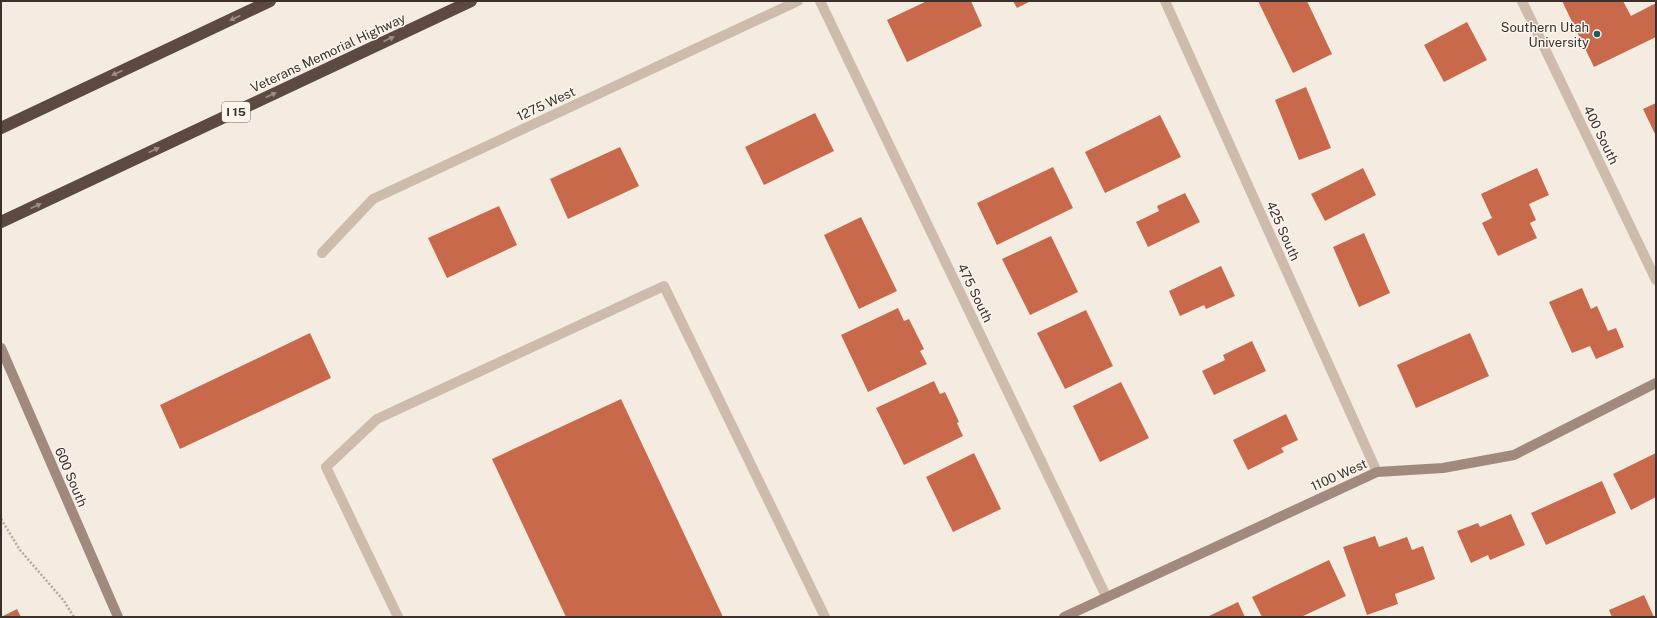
<svg xmlns="http://www.w3.org/2000/svg" width="1657" height="618" viewBox="0 0 1657 618" font-family="'Public Sans',sans-serif">
  <style>
    .building { fill: #c8694b }
    .lines { fill: none; stroke-linecap: round; stroke-linejoin: round }
    .path { stroke: #b9a596; stroke-width: 2.5; stroke-dasharray: 2 2; stroke-linecap: butt }
    .lane { stroke: #cdbbac; stroke-width: 10 }
    .street { stroke: #cdbbac; stroke-width: 10 }
    .secondary { stroke: #a18a7d; stroke-width: 10 }
    .highway { stroke: #5c4a42; stroke-width: 12 }
    .oneway { fill: #9c8e87 }
    .poi-dot { fill: #1f5a5e; stroke: #fbf5ee; stroke-width: 1.5 }
    .labels { text-anchor: middle; dominant-baseline: central; stroke-width: 3; stroke-linejoin: round; paint-order: stroke }
    .shield { fill: #fbf5ee; stroke: #756b66; stroke-width: 1 }
    .shield-label { font-size: 12px; font-weight: bold; fill: #3b302b }
    .poi-label { font-size: 13px; fill: #3b302b; stroke: #fbf5ee; text-anchor: end }
    .street-label { font-size: 13px; fill: #3b302b; stroke: #fbf5ee }
  </style>
  <rect width="100%" height="100%" fill="#f4ebe1"/>
  <g class="building">
    <path d="M927,1H971L982,26L907,62L887,20Z"/>
    <path d="M1013,1H1031L1017,8Z"/>
    <path d="M1258,1H1307L1332,54L1293,73Z"/>
    <path d="M1562,1H1623L1631,16L1656,3V37L1594,67Z"/>
    <path d="M1467,22L1487,60L1444,82L1424,45Z"/>
    <path d="M1306,87L1331,148L1299,160L1275,100Z"/>
    <path d="M1656,103V136L1643,109Z"/>
    <path d="M815,113L834,151L764,185L745,147Z"/>
    <path d="M1160,115L1181,157L1105,193L1085,152Z"/>
    <path d="M620,147L639,186L568,219L550,179Z"/>
    <path d="M1053,167L1073,208L997,245L977,203Z"/>
    <path d="M1363,168L1376,195L1325,221L1311,194Z"/>
    <path d="M1537,168L1549,195L1529,204L1536,220L1530,223L1537,238L1498,256L1482,223L1492,218L1481,194Z"/>
    <path d="M1185,193L1200,222L1148,247L1136,222L1159,211L1157,206Z"/>
    <path d="M499,206L517,245L447,278L428,238Z"/>
    <path d="M861,217L897,291L859,309L824,235Z"/>
    <path d="M1364,233L1390,293L1359,307L1333,247Z"/>
    <path d="M1051,236L1078,292L1030,315L1002,259Z"/>
    <path d="M1221,266L1235,296L1206,309L1204,305L1180,316L1169,291Z"/>
    <path d="M1582,288L1591,309L1597,306L1608,331L1616,328L1624,347L1596,359L1590,346L1572,353L1549,302Z"/>
    <path d="M898,308L904,321L909,319L924,349L920,351L927,364L868,392L841,335Z"/>
    <path d="M1086,310L1113,366L1065,389L1037,333Z"/>
    <path d="M310,333L331,378L180,449L160,405Z"/>
    <path d="M1470,333L1489,376L1416,408L1397,365Z"/>
    <path d="M1252,341L1266,371L1214,395L1202,371L1225,360L1223,355Z"/>
    <path d="M934,381L940,394L945,392L959,422L957,423L963,436L904,465L876,408Z"/>
    <path d="M1121,382L1149,438L1100,462L1073,406Z"/>
    <path d="M621,399L723,617H566L492,459Z"/>
    <path d="M1286,414L1298,440L1281,448L1284,452L1248,470L1233,440Z"/>
    <path d="M974,453L1001,509L953,532L926,477Z"/>
    <path d="M1656,453V497L1631,510L1613,474Z"/>
    <path d="M1602,481L1616,513L1546,545L1531,513Z"/>
    <path d="M1511,514L1525,545L1490,560L1488,555L1471,563L1457,531L1478,523L1480,527Z"/>
    <path d="M1375,536L1379,547L1407,537L1412,550L1423,546L1435,579L1395,594L1398,604L1367,615L1343,547Z"/>
    <path d="M1329,560L1346,596L1301,617H1262L1252,597Z"/>
    <path d="M1644,595L1654,617H1612L1609,610Z"/>
    <path d="M1238,602L1245,617H1207Z"/>
    <path d="M17,609L21,617H1Z"/>
  </g>
  <g class="lines">
    <path class="path" d="M1,519L20,550L64,601L74,617"/>
    <path class="lane" d="M398,617L326,467L377,419L664,286L825,617"/>
    <g class="street">
      <path d="M820,1L1106,596"/>
      <path d="M1165,1L1377,472"/>
      <path d="M1522,1L1656,280"/>
      <path d="M322,253L373,199L798,1"/>
    </g>
    <g class="secondary">
      <path d="M1,348L118,617"/>
      <path d="M1064,617L1377,472L1443,468L1514,455L1656,383"/>
    </g>
    <g class="highway">
      <path d="M1,128L270,1"/>
      <path d="M1,222L471,1"/>
    </g>
  </g>
  <defs><path id="oneway-solid" d="M-6-.8H1V-3.2L6.5 0L1 3.2V.8H-6Z"/></defs>
  <g class="oneway">
    <use href="#oneway-solid" transform="translate(235 18) rotate(155)"/>
    <use href="#oneway-solid" transform="translate(389 39) rotate(-25)"/>
    <use href="#oneway-solid" transform="translate(117 73) rotate(155)"/>
    <use href="#oneway-solid" transform="translate(271 95) rotate(-25)"/>
    <use href="#oneway-solid" transform="translate(154 150) rotate(-25)"/>
    <use href="#oneway-solid" transform="translate(36 206) rotate(-25)"/>
  </g>
  <circle class="poi-dot" cx="1597" cy="34" r="4"/>
  <g class="labels">
    <rect class="shield" x="222" y="102" width="28" height="20" rx="3"/>
    <g class="shield-label">
      <text x="236" y="112">I 15</text>
    </g>
    <g class="poi-label">
      <text x="1589" y="27">Southern Utah<tspan x="1589" dy="15">University</tspan></text>
    </g>
    <g class="street-label">
      <text transform="translate(328 53) rotate(-25)">Veterans Memorial Highway</text>
      <text transform="translate(546 104) rotate(-25)">1275 West</text>
      <text transform="translate(1601 135) rotate(64)">400 South</text>
      <text transform="translate(1283 231) rotate(66)">425 South</text>
      <text transform="translate(975 293) rotate(64)">475 South</text>
      <text transform="translate(1339 475) rotate(-24)">1100 West</text>
      <text transform="translate(71 477) rotate(67)">600 South</text>
    </g>
  </g>
  <rect width="1657" height="618" fill="none" stroke="#3b302b" stroke-width="4"/>
</svg>
